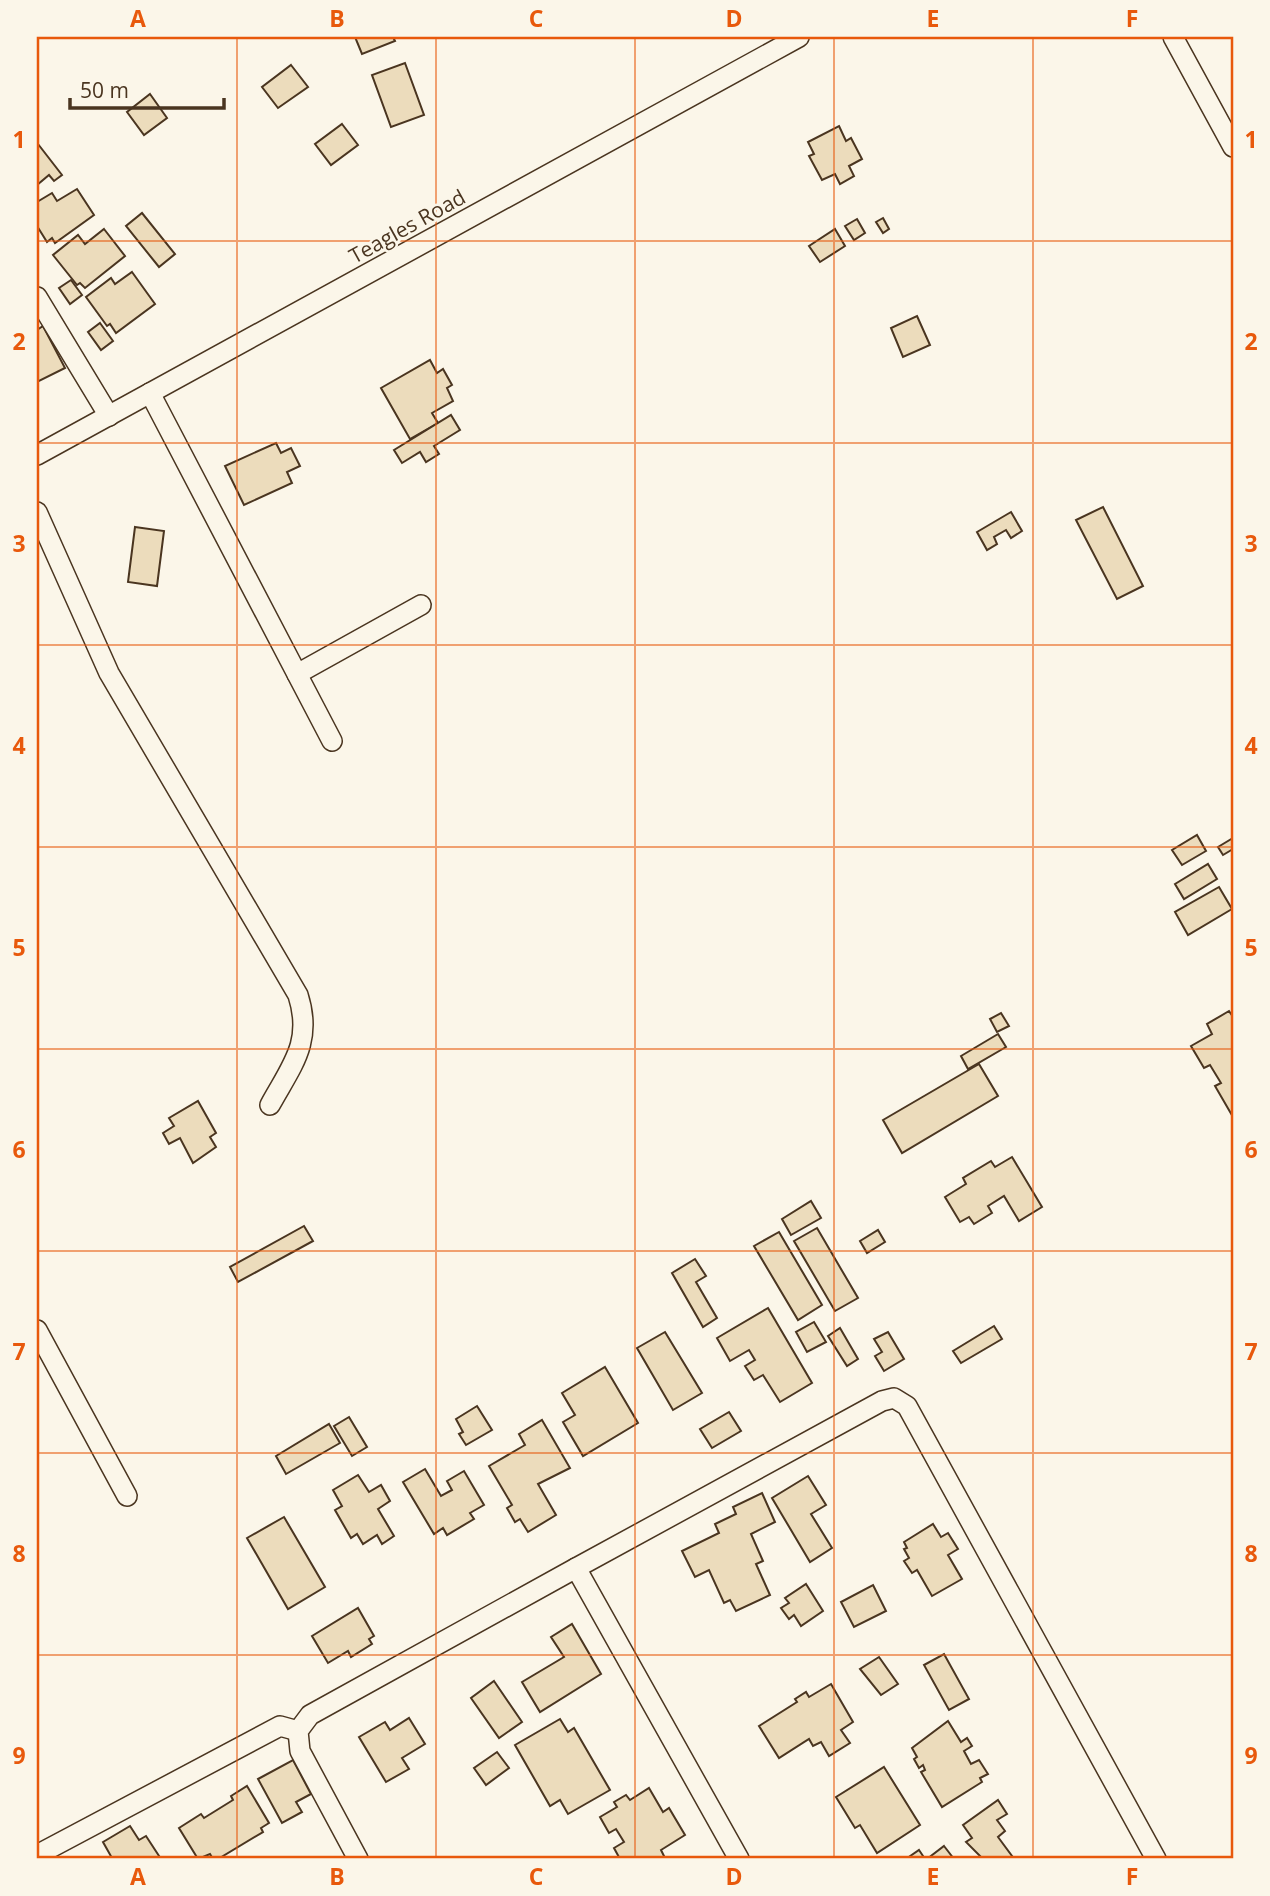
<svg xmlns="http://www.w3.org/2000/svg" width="1270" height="1896" viewBox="0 0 1270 1896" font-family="'Open Sans',sans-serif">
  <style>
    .building { fill: #ecdcbc; stroke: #4a3520; stroke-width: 2 }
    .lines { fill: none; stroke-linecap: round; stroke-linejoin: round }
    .street-casing { stroke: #4a3520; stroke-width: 22 }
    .street { stroke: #fbf6e9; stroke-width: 19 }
    .grid { fill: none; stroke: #e8590c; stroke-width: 2; stroke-opacity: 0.55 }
    .labels { text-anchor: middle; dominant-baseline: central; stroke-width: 5; stroke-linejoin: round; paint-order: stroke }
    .street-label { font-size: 21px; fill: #4a3520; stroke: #fbf6e9 }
    .neatline { fill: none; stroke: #e8590c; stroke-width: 2.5 }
    .grid-label { font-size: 23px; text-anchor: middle; font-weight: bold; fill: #e8590c }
  </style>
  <rect width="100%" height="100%" fill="#fbf6e9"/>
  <g class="building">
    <path d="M355,37H393L395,41L362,54Z"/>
    <path d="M405,63L424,115L391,127L372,75Z"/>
    <path d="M291,65L308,87L278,108L262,87Z"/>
    <path d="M150,94L167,118L144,135L127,112Z"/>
    <path d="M342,124L358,145L331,165L315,144Z"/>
    <path d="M839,126L846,141L851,138L862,159L849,166L854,176L840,184L835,174L822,180L809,156L814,154L808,142Z"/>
    <path d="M38,144L62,175L54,181L49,175L37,185Z"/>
    <path d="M77,189L94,215L55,243L52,238L47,242L37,226V202L52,193L57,201Z"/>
    <path d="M142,213L175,254L159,267L126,226Z"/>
    <path d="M883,218L889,229L883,233L876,222Z"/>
    <path d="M857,219L865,233L854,240L845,226Z"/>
    <path d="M104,229L125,256L85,288L80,283L77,285L53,255L78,235L85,244Z"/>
    <path d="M835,229L845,246L820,262L809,246Z"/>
    <path d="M132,272L155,304L116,333L110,324L107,326L86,297L111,278L115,284Z"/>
    <path d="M71,280L82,295L70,304L59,288Z"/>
    <path d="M917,316L930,345L903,357L891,328Z"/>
    <path d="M100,323L113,341L101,350L88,332Z"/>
    <path d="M43,326L65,368L37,382V330Z"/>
    <path d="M430,360L437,373L443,369L452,385L447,388L453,401L432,413L438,423L410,439L381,388Z"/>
    <path d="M451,415L460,430L434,446L439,454L426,462L420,452L402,463L394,450Z"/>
    <path d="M276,443L281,453L291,448L300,466L287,472L292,483L244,505L225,466Z"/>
    <path d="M1103,507L1143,586L1117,599L1076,520Z"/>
    <path d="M1011,512L1022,531L1011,538L1006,530L994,537L997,544L987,550L977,532Z"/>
    <path d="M135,527L164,531L157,586L128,582Z"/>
    <path d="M1197,835L1206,851L1182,865L1172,850Z"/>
    <path d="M1233,838V849L1223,855L1218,847Z"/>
    <path d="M1208,864L1217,879L1184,899L1175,884Z"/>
    <path d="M1219,887L1232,909L1188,935L1175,912Z"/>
    <path d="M1229,1011L1233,1017V1117L1215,1086L1221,1083L1210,1065L1204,1068L1191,1046L1212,1034L1207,1024Z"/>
    <path d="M1001,1013L1009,1026L997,1032L990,1019Z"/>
    <path d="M998,1034L1006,1047L968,1069L961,1056Z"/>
    <path d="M979,1064L998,1096L902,1153L883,1120Z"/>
    <path d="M198,1101L216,1133L210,1137L216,1147L193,1163L180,1138L169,1144L163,1133L174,1126L169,1118Z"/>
    <path d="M1012,1157L1042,1207L1019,1221L1004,1196L988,1206L992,1213L974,1224L969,1217L960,1222L945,1197L966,1184L963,1178L991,1161L995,1167Z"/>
    <path d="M811,1201L821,1218L791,1235L782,1219Z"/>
    <path d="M304,1226L313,1241L238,1282L230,1267Z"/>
    <path d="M817,1228L858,1298L835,1311L794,1241Z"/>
    <path d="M878,1230L885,1242L867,1253L860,1241Z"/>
    <path d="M779,1232L822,1305L798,1320L754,1246Z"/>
    <path d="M695,1259L706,1276L696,1282L717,1318L703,1327L672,1273Z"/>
    <path d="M768,1308L812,1383L780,1402L763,1375L754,1380L745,1366L755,1360L749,1350L730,1361L717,1338Z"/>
    <path d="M814,1322L826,1342L807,1352L796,1332Z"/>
    <path d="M994,1326L1002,1339L961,1363L953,1351Z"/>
    <path d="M840,1328L858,1359L847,1366L828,1336Z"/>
    <path d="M665,1332L702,1393L673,1410L637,1348Z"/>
    <path d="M888,1332L904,1359L884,1371L875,1356L882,1352L874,1339Z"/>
    <path d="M605,1367L638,1423L583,1456L563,1422L575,1415L562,1393Z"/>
    <path d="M477,1406L492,1430L466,1445L459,1434L463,1432L456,1419Z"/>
    <path d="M729,1412L741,1431L712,1448L700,1429Z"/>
    <path d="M349,1417L367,1447L352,1456L334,1426Z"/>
    <path d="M542,1420L570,1468L538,1484L556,1515L528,1532L520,1519L515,1522L507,1508L512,1505L489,1466L525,1445L519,1434Z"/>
    <path d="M329,1424L340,1443L286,1474L276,1456Z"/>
    <path d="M425,1469L441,1496L452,1490L447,1481L464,1471L484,1505L470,1513L474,1519L447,1535L443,1528L434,1534L403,1482Z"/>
    <path d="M358,1475L369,1492L381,1485L390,1501L378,1509L394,1536L382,1544L377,1535L363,1544L357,1534L351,1538L335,1510L342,1506L333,1490Z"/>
    <path d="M808,1476L826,1505L811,1514L832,1548L810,1562L772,1498Z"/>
    <path d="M762,1493L775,1522L751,1534L763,1561L756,1564L770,1595L736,1611L730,1600L724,1603L709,1570L695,1577L682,1551L719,1533L715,1524L736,1514L733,1507Z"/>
    <path d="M284,1517L325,1587L288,1609L247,1538Z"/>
    <path d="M933,1524L941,1537L948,1533L958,1549L948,1555L962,1579L932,1596L917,1570L912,1573L904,1561L909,1558L904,1549L907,1548L904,1542Z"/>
    <path d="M806,1584L823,1611L801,1626L794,1615L789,1619L781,1608L789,1603L785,1598Z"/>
    <path d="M873,1585L886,1611L854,1627L841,1602Z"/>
    <path d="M358,1608L374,1636L369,1639L372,1644L351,1657L348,1651L328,1663L312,1636Z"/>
    <path d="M572,1624L601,1674L540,1712L522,1682L564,1657L551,1637Z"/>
    <path d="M944,1654L969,1699L949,1710L924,1665Z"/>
    <path d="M879,1657L898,1684L881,1695L860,1669Z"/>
    <path d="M494,1681L522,1722L499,1738L471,1698Z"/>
    <path d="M831,1684L853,1722L841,1730L850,1743L829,1756L821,1742L813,1746L809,1739L779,1758L759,1726L797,1702L795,1699L806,1692L809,1697Z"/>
    <path d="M409,1718L425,1744L402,1758L409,1769L386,1782L359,1737L385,1722L390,1730Z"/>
    <path d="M560,1719L568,1732L574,1728L610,1790L568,1814L560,1800L550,1806L515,1745Z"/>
    <path d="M948,1721L961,1742L967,1738L972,1746L964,1751L971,1764L979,1760L988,1774L980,1778L982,1782L942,1807L921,1772L925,1770L923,1765L919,1768L914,1759L917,1757L912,1748Z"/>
    <path d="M497,1752L509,1768L486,1785L474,1768Z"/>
    <path d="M293,1760L311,1794L296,1802L302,1812L282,1823L258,1779Z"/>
    <path d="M884,1767L920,1825L877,1853L860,1825L855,1828L836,1797Z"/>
    <path d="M247,1786L269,1823L261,1828L263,1832L218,1859H213L210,1854L198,1859L179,1828L201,1814L204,1818L233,1800L231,1796Z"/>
    <path d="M649,1788L663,1812L669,1808L685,1835L661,1850L665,1858L663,1859H620L614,1848L624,1842L616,1829L609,1833L600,1817L617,1807L614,1802L626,1795L630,1800Z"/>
    <path d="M998,1800L1007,1814L997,1820L1005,1831L998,1837L1012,1856L1007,1859H983L966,1842L972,1838L963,1825Z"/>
    <path d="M130,1826L139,1840L146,1836L161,1859H110L112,1858L103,1842Z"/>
    <path d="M944,1846L954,1859H927Z"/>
    <path d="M919,1850L925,1859H906Z"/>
  </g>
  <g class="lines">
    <g class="street-casing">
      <g id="street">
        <path d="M1173,37L1233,147"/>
        <path d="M37,297L109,416"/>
        <path d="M150,393L332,741"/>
        <path d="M37,455L799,37"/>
        <path d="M37,512L109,673L298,995C313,1042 292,1065 270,1105"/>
        <path d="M297,674L421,605"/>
        <path d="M37,1330L127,1496"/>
        <path d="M576,1568L882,1401L894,1398L907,1406L1156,1859"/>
        <path d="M37,1855L280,1726L298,1731"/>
        <path d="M358,1859L300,1751L298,1731L310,1715L576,1568L739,1859"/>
      </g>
    </g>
    <use href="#street" class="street"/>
  </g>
  <path class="grid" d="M237,37V1859M436,37V1859M635,37V1859M834,37V1859M1033,37V1859M37,241H1233M37,443H1233M37,645H1233M37,847H1233M37,1049H1233M37,1251H1233M37,1453H1233M37,1655H1233"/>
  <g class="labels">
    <g class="street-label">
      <text transform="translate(407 226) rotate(-29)">Teagles Road</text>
    </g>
  </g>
  <rect width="1270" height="1896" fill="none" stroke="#fbf6e9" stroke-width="77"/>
  <path d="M70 98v10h154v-10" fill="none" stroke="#4a3520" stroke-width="3.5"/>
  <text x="80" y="98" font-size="21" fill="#4a3520" stroke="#fbf6e9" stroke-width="5" paint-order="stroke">50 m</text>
  <rect x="38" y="38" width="1194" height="1819" class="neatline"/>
  <g class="grid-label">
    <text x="138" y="27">A</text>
    <text x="337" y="27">B</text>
    <text x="536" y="27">C</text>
    <text x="734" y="27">D</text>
    <text x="933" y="27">E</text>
    <text x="1132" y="27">F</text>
    <text x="19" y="148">1</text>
    <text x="1251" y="148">1</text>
    <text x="19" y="350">2</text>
    <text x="1251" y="350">2</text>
    <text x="19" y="552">3</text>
    <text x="1251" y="552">3</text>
    <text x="19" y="754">4</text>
    <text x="1251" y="754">4</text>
    <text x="19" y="956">5</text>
    <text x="1251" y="956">5</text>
    <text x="19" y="1158">6</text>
    <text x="1251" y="1158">6</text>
    <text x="19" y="1360">7</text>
    <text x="1251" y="1360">7</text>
    <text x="19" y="1562">8</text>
    <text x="1251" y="1562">8</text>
    <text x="19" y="1764">9</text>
    <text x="1251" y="1764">9</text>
    <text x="138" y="1885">A</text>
    <text x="337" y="1885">B</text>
    <text x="536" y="1885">C</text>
    <text x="734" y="1885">D</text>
    <text x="933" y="1885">E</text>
    <text x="1132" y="1885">F</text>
  </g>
</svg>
